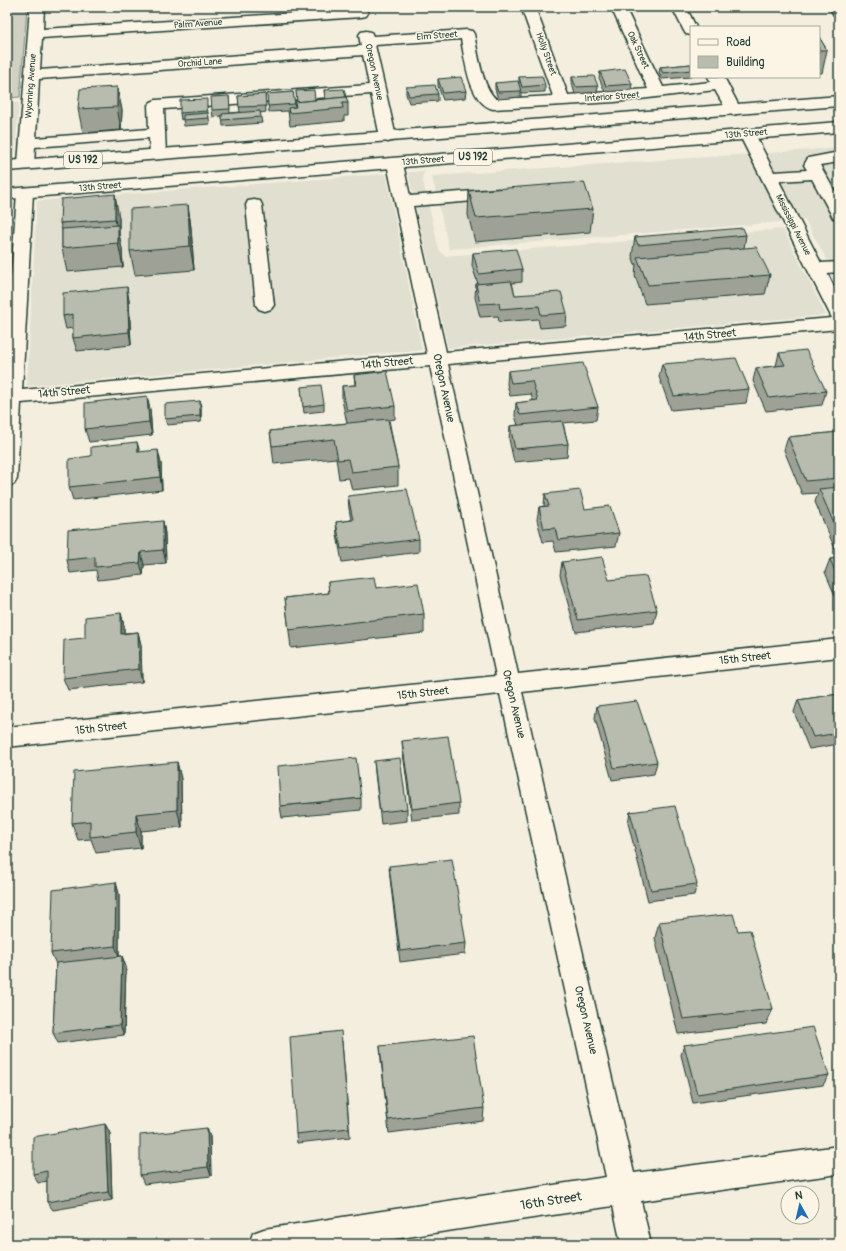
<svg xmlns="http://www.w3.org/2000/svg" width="846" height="1251" viewBox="0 0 846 1251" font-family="Pangolin,sans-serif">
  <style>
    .built { fill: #e1dfd0 }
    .green { fill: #d0d1c2; stroke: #78877b }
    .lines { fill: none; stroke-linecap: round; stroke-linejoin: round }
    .minor-casing { stroke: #1f3d34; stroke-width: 3 }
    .highway-casing { stroke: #1f3d34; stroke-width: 3 }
    .minor { fill: #fcf5e5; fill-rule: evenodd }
    .highway { fill: #fcf5e5; fill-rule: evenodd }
    .wall { fill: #9ea296; stroke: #1f3d34 }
    .shaded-wall { fill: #81847a; stroke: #1f3d34 }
    .building { fill: #b8bcae; stroke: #1f3d34 }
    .labels { text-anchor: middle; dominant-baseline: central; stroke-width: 3; stroke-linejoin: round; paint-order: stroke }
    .far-street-label { font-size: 9px; fill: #1f3d34; stroke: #fcf5e5 }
    .shield { fill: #fcf5e5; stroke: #617469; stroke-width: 1 }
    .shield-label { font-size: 10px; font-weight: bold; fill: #1f3d34 }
    .street-label { font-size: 11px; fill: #1f3d34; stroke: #fcf5e5 }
    .near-street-label { font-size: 13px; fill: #1f3d34; stroke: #fcf5e5 }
  </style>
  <rect width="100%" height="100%" fill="#f3eede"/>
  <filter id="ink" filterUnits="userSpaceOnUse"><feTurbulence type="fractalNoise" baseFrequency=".025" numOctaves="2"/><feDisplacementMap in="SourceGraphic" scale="8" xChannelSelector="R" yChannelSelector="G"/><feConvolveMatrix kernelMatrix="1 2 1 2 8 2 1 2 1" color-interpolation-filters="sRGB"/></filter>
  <g filter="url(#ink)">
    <g class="built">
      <path d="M7,103H19L15,150L7,151Z"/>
      <path d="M839,148V281L805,220L449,249L432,176Z"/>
      <path d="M425,171L422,177L439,250L445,256L783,229L826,315L448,348L408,172Z"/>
      <path d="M386,174L422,350L27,386L37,201Z"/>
      <path d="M7,203H13L7,287Z"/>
    </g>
    <path class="green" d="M7,7H27L20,97L7,98Z"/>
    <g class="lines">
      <g class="minor-casing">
        <g id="minor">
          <path d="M30,7H44L43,29L361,9L366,10L368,13L366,16L361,17L42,38L40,70L361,46L359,35L361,32L366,31L371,32L373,36L467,30L472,31L474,34C478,53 482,87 496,99L553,96L521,7H535L568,95L648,89L611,7H625L663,87L711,82L708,77H724L741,110L738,113L733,115L728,113L715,90L615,102L493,109C469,103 465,60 461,39L375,45L396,137L394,140L388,142L382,140L380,137L371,94L164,109L166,154L164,157L158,159L152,157L150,154L149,138L35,147L34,164L32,167L26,169L20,167L18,164ZM363,55L369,85L156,100L151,102L148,105L149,129L36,138L39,79Z"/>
          <path d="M672,7H686L696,27H691V35L686,34L684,31Z"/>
          <path d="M829,7H839V16L834,15Z"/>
          <path d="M747,129L753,131L755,134L774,172L807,170L804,165L808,158L839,152V162L820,165L839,199V219L833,218L831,214L812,179L779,181L821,263L839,262V272L827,273L839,297V329L448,364L518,674L839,639V657L522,692L634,1173L839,1146V1174L641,1201L651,1244H621L613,1206L361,1244H249L253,1233L264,1229L606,1177L500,694L7,747V727L496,676L430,366L21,403L17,479L14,484L7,486V334L17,193L19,190L25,188L31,190L33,193L22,390L427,354L387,164L389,161L395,159L401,161L403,164L410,196L499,189L505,191L507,194L505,197L499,199L413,206L446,352L832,318L739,134L741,131Z"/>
          <path d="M254,200L260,201L262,205L274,305L271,309L265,311L259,309L256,305L246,205L248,201Z"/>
        </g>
      </g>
      <g class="highway-casing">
        <g id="highway">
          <path d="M839,96V106L7,171V161Z"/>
          <path d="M839,122V132L7,199V189Z"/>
        </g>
      </g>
      <use href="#minor" class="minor"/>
      <use href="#highway" class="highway"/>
    </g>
    <g class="wall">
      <path d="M819,37L827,50L822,73H819Z"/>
      <path d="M691,64V77L662,79L659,73L660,67Z"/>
      <path d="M600,72L632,84L631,90L605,92L599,78Z"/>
      <path d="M519,77L545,85V92L522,93L521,92V97L498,99L495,89V83H519Z"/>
      <path d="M572,77L598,86L597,92L575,94L572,84Z"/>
      <path d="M438,79L466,91L465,98L443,100L438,86Z"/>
      <path d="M117,87L122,110L121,130L83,133L78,109Z"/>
      <path d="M406,87L438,94V101L409,103L406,94Z"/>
      <path d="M324,90L346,97L348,103V116H344V121L290,126L288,111L269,112L267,94L293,92L295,107H296L295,102H297L296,91L315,100L325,99Z"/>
      <path d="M265,94L266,112L260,113L262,123L223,126L222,116L213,117L212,110L229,96L230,113L240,112L238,96Z"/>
      <path d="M207,105L208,113L210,124L184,126L183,119L181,120L180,113Z"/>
      <path d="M469,191L593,209L590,232L475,242L468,215Z"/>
      <path d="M188,205L191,228L194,270L135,275L130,251Z"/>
      <path d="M119,218V234L122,249L123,267L67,272L62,248V230L60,223Z"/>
      <path d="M746,235L744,248L770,275L765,294L645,304L635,276L636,264H635L632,256L635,237Z"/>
      <path d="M473,253L522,269V282L512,283L515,295L567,313L566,326L540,328L538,319L499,322L498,316L480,317L475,297L476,284H478L472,266Z"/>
      <path d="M129,300L131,345L77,351L73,338V328L66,329L63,316Z"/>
      <path d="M779,353L826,391L822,405L766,411L753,381L756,368L776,366Z"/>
      <path d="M662,364L749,389L746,403L671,410L659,377Z"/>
      <path d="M508,371L598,407L596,420L563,423L568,444L567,457L514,462L509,439L510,426L518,425L515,416L516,403L533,401L531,394L510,396L507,384Z"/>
      <path d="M354,375L395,406V419L389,420L398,467V485L352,490L349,478L339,479L336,458L274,464L270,431L347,423L342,400V386L355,385Z"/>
      <path d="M301,387L324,404V411L304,413Z"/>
      <path d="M200,401L201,408V422L167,425L165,419Z"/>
      <path d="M150,409L152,435L89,442L85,429Z"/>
      <path d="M839,432V551H836L815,502L818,493L802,494L784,450L788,437Z"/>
      <path d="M137,442L140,452L161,463L162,490L73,500L69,487L91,456Z"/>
      <path d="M545,494L585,509L619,533L616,546L556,552L553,541L543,542L537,520L539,507L544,506Z"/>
      <path d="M348,496L419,539V552L342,562L337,535L336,522L351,520L349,509Z"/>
      <path d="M163,521L165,534L166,563L144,565L143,575L98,580L96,570L70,573L67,560Z"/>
      <path d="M839,558V605L825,572L830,559Z"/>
      <path d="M562,562L609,580L657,610L654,623L576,632L560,575Z"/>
      <path d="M328,582L376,588L424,614V633L291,648L285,598L329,593Z"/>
      <path d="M121,613L124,626V633L138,632L141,645L142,682L68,690L63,678L85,638Z"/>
      <path d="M839,694V744L809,749L794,712L798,700Z"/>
      <path d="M597,706L657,762L654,774L612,780L595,718Z"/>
      <path d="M402,741L459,803V815L412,820L403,753Z"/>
      <path d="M374,761L407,809V821L381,824L375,773Z"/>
      <path d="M177,762L181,779L182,827L141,831V848L96,853L91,839L78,840L72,823Z"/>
      <path d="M361,798V810L282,818L280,806Z"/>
      <path d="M630,812L697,884L694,895L648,901L628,823Z"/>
      <path d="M389,866L466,943L465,954L400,962L390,878Z"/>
      <path d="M116,882L119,894V956H122L126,967L124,1035L58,1043L53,1033L56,964L51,953Z"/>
      <path d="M659,922L738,931L773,1009L766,1024L678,1034L655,938Z"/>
      <path d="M342,1041L350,1137L297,1143L296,1134Z"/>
      <path d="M684,1045L829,1075L823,1085L693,1103L681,1055Z"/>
      <path d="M380,1046L484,1108L483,1121L389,1133L381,1060Z"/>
      <path d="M105,1124L110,1133L112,1200L53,1210L47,1202V1181L38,1183L33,1174Z"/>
      <path d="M207,1128L210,1137L211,1176L144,1184L140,1175Z"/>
    </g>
    <g class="shaded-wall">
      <path d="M117,87L122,110L121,130L117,107Z"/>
      <path d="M115,194L119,218V234L122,249L123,267L118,243V233L115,219Z"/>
      <path d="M188,205L191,228L194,270L190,246Z"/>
      <path d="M127,287L129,300L131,345L129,332Z"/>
      <path d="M147,396L150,409L152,435L149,422Z"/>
      <path d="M200,401L201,408V422L200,416Z"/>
      <path d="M158,450L161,463L162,490L160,477Z"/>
      <path d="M163,521L165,534L166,563L163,550Z"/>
      <path d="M141,552L144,565L143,575L140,563Z"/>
      <path d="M121,613L124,626V646L121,634Z"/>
      <path d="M138,632L141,645L142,682L139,669Z"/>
      <path d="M177,762L181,779L182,827L177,810Z"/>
      <path d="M136,814L141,831V848L136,832Z"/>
      <path d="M116,882L119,894V956L115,946Z"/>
      <path d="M122,956L126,967L124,1035L120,1025Z"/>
      <path d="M105,1124L110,1133L112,1200L108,1192Z"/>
      <path d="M207,1128L210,1137L211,1176L208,1167Z"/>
    </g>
    <g class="building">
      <path d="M819,37L827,50H819Z"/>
      <path d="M691,64V70L663,73L660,67Z"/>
      <path d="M625,69L632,84L606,86L600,72Z"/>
      <path d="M542,76L545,85L522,87L519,77Z"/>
      <path d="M594,76L598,86L576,87L572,77Z"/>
      <path d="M461,77L466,91L443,93L438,79Z"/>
      <path d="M518,81L521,91L498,92L495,83Z"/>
      <path d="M435,85L438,94L409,96L406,87Z"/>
      <path d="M117,87V107L78,109L80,89Z"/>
      <path d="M344,89L346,97L326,99L324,90Z"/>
      <path d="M314,90L315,100L297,102L296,91Z"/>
      <path d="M293,92L295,104L268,106L267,94Z"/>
      <path d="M265,94L266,106L239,107L238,96Z"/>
      <path d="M229,96L230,109L212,110L211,97Z"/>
      <path d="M346,97L348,103H342L343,108L289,113L288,108L296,107L295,102Z"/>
      <path d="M207,99V111L180,113V100Z"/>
      <path d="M260,111L261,117L222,120V114Z"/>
      <path d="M208,113L209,118L183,120V115Z"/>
      <path d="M584,182L593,209L476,218L469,191Z"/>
      <path d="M115,194V219L60,223L61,199Z"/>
      <path d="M188,205L190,246L130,251V209Z"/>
      <path d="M118,225V243L62,248V229Z"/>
      <path d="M743,228L746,235L638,245L635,237Z"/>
      <path d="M756,247L770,275L648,285L637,257Z"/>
      <path d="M516,249L522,269L479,274L473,253Z"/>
      <path d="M511,281L515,295L561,292L567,313L541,315L539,306L500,309L499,303L480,304L476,284Z"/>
      <path d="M127,287L129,332L73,338V314L63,316V293Z"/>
      <path d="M806,350L826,391L769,398L756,368L785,365L779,353Z"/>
      <path d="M736,358L749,389L674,396L662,364Z"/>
      <path d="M583,363L598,407L520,415L516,403L538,400L532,381L511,383L508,371Z"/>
      <path d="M387,371L395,406L347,411L342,386L356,385L354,375Z"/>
      <path d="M321,385L324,404L303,407L301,387Z"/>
      <path d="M147,396L149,422L85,429V403Z"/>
      <path d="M200,401V416L165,419V404Z"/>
      <path d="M388,419L398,467L351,472L348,459L338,460L334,439L272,446L270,431Z"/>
      <path d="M562,421L568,444L515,449L510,426Z"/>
      <path d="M839,432V478L806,481L788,437Z"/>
      <path d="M137,442L138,452L158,450L160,477L69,487V459L91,456V447Z"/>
      <path d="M839,487V535L819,489Z"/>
      <path d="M407,489L419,539L341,549L336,522L353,520L348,496Z"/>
      <path d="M580,490L585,509L610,506L619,533L558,540L555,528L544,529L539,507L549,506L545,494Z"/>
      <path d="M163,521V550L141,552L140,563L95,567V557L67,560L68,530Z"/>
      <path d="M602,557L609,580L646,576L657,610L578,620L562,562Z"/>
      <path d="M839,558V581L830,559Z"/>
      <path d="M374,577L376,588L418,583L424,614L289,630L285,598L329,593L328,582Z"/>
      <path d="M121,613V634L138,632L139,669L63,678L64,640L85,638V617Z"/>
      <path d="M839,694V733L813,737L798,700Z"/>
      <path d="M637,701L657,762L614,768L597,706Z"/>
      <path d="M448,736L459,803L412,809L402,741Z"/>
      <path d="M356,758L361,798L280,806L278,766Z"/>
      <path d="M400,758L407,809L380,812L374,761Z"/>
      <path d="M177,762V810L136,814V832L90,837V821L72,823L74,772Z"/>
      <path d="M675,806L697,884L651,890L630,812Z"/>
      <path d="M452,859L466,943L400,951L389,866Z"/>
      <path d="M116,882L115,946L51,953L53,890Z"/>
      <path d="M733,914L738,931L750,930L773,1009L683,1019L659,922Z"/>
      <path d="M122,956L120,1025L53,1033L56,963Z"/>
      <path d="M813,1027L829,1075L697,1094L684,1045Z"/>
      <path d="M341,1031L349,1128L296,1134L290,1037Z"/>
      <path d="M473,1036L484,1108L388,1120L380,1046Z"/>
      <path d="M105,1124L108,1192L47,1202V1171L33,1174V1137Z"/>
      <path d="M207,1128L208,1167L140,1175V1135Z"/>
    </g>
  </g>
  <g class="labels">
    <g class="far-street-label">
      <text transform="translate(198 24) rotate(-4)">Palm Avenue</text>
      <text transform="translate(437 36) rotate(-4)">Elm Street</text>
      <text transform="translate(638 50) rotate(65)">Oak Street</text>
      <text transform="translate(546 54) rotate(70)">Holly Street</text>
      <text transform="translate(200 63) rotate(-4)">Orchid Lane</text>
      <text transform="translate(374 72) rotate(78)">Oregon Avenue</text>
      <text transform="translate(31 86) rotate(-86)">Wyoming Avenue</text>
      <text transform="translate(612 97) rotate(-4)">Interior Street</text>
      <text transform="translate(746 134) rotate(-5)">13th Street</text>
      <text transform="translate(423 161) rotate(-5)">13th Street</text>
      <text transform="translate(100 187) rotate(-5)">13th Street</text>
      <text transform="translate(793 225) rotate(63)">Mississippi Avenue</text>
    </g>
    <g class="shield">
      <rect x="454" y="149" width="38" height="16" rx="3"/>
      <rect x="64" y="152" width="38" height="16" rx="3"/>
    </g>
    <g class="shield-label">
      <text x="473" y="157">US 192</text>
      <text x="83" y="160">US 192</text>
    </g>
    <g class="street-label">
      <text transform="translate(710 335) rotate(-5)">14th Street</text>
      <text transform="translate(387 363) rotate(-5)">14th Street</text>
      <text transform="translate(444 388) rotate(78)">Oregon Avenue</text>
      <text transform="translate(64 392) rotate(-5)">14th Street</text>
      <text transform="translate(745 658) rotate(-6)">15th Street</text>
      <text transform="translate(423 693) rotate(-6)">15th Street</text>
      <text transform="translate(514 704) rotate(77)">Oregon Avenue</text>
      <text transform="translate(101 728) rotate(-6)">15th Street</text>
      <text transform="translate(586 1020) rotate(77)">Oregon Avenue</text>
    </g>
    <g class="near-street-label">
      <text transform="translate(551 1201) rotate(-9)">16th Street</text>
    </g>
  </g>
  <rect width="846" height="1251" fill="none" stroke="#fcf5e5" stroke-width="24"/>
  <rect x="12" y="12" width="822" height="1227" fill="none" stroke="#1f3d34" stroke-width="1.5" filter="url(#ink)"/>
  <rect x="690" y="26" width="130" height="52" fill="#fcf5e5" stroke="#a4ab9e"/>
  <rect x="698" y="39" width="20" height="6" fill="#fcf5e5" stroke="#a4ab9e"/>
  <text x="726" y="46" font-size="12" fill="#1f3d34">Road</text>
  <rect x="698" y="56" width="20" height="12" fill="#b8bcae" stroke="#a4ab9e"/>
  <text x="726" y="66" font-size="12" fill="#1f3d34">Building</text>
  <g transform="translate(800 1205) rotate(352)"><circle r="19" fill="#fcf5e5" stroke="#a4ab9e"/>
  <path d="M0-3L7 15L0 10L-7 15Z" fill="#1f6fb2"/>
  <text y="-6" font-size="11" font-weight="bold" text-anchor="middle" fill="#1f3d34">N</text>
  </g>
</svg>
